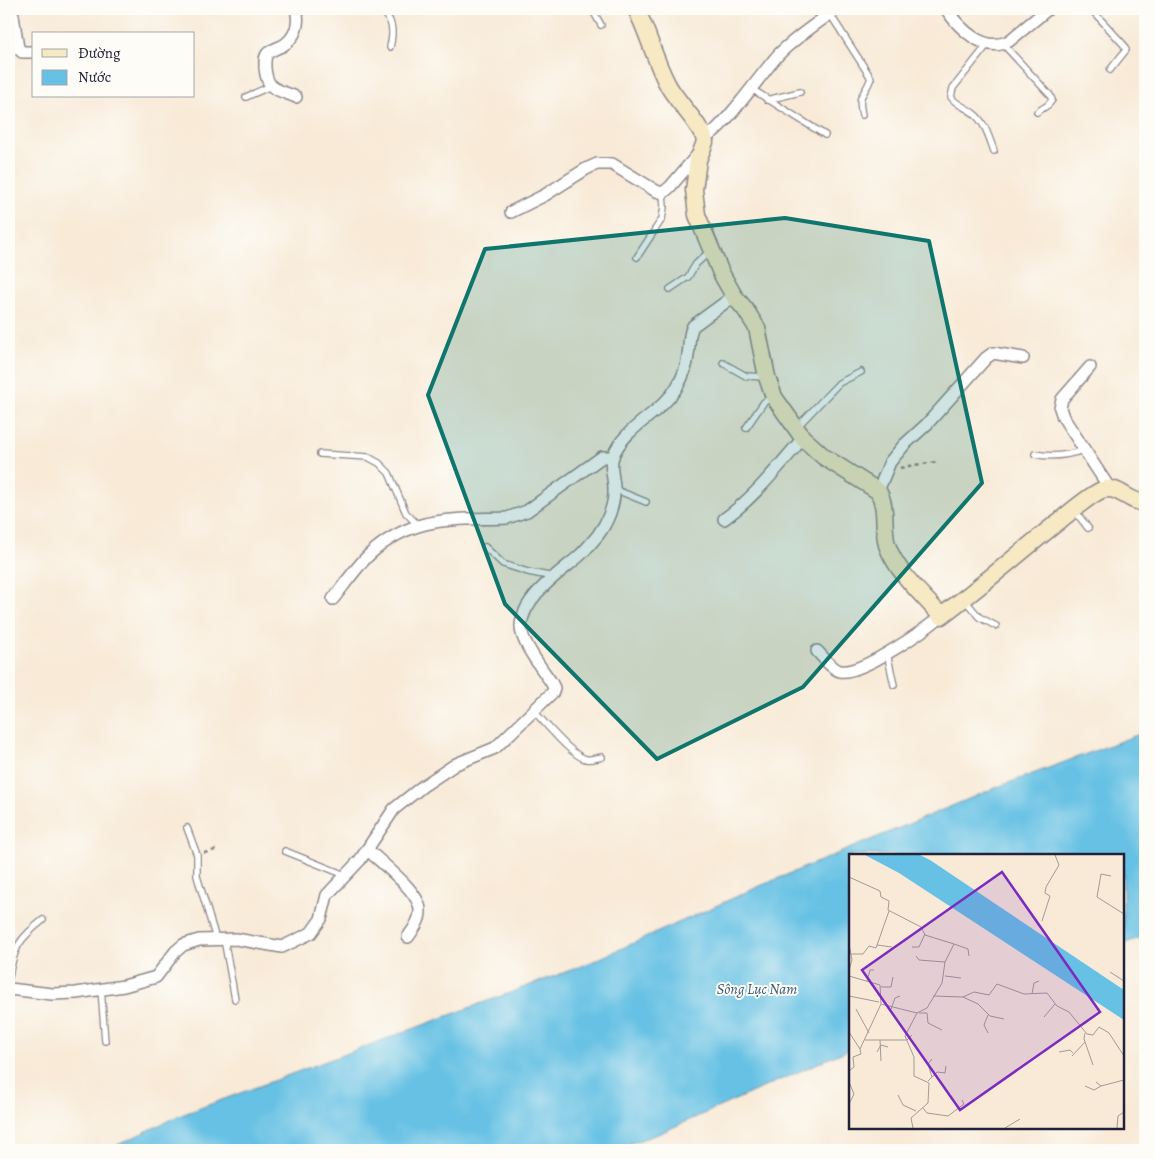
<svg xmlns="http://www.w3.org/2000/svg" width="1154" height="1159" viewBox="0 0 1154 1159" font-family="Alegreya,serif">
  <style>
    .water { fill: #66c1e4; stroke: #447290 }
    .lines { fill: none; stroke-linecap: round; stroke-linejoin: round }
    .lane-casing { stroke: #8d8689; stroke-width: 8 }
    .street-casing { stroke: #8d8689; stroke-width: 14 }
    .secondary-casing { stroke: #8d8689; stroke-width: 19 }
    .path { stroke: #8d8689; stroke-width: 2.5; stroke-dasharray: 4 4; stroke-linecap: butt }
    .lane { stroke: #fff; stroke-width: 5.5 }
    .street { stroke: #fff; stroke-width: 11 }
    .secondary { stroke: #f6e9c3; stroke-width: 16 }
    .marked { fill: #0f766e; fill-opacity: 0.2; stroke: #0f766e; stroke-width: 4; stroke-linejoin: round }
    .labels { text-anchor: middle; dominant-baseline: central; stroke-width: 4; stroke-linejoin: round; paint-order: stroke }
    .water-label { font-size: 15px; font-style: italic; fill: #3a5a76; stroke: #fdfcf7 }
    .inset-road { fill: none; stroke: #a29a99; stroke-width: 1 }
    .view { fill: #7b2cbf; fill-opacity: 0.15; stroke: #7b2cbf; stroke-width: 2.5 }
    .inset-edge { fill: none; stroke: #22223b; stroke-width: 2.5 }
  </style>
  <rect width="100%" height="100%" fill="#fdfcf7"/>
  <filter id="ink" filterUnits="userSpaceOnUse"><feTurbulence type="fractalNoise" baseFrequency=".02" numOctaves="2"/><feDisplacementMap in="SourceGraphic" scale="10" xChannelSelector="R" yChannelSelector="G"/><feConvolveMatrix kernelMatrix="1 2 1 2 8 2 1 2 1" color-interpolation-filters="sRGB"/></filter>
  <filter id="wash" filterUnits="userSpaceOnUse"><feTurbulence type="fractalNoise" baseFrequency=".0096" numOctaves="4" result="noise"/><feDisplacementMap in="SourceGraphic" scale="20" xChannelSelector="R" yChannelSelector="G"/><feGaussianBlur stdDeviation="1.12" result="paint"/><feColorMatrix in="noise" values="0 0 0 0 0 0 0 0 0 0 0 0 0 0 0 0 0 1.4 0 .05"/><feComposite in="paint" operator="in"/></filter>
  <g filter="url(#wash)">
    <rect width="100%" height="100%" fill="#f8ead7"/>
    <path class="water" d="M1145,732V936L1123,944V855H850V1049L658,1134L610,1150H107L176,1117L587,964L760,886L995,788Z"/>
  </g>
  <g filter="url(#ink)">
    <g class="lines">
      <g class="lane-casing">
        <g id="lane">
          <path d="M380,9C393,19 394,31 390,47"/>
          <path d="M592,9L601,25"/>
          <path d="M1091,9L1124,45L1126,50L1110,70"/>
          <path d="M830,14L871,78C864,98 857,91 862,115"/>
          <path d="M951,16L961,9"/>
          <path d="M988,44L953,88L951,97C956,105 966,107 973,113C985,122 989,137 994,151"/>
          <path d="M1003,44L1050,95L1052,100L1048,105L1037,112"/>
          <path d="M750,88L825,135"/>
          <path d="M246,97L271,86"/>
          <path d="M767,100L800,92"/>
          <path d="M637,257L662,219L664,207L663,193"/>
          <path d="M670,289L688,277L696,264L709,252"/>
          <path d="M723,363L746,376L765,377"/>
          <path d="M797,427L839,383L861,372"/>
          <path d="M746,428L764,402L774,397"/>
          <path d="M320,454L368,457L379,463L389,473L406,513L418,525"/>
          <path d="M1035,454C1052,458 1069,455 1084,450"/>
          <path d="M614,489L646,502"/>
          <path d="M1075,511L1088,528"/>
          <path d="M485,547L503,564L528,572L554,577"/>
          <path d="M965,600L979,617L996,626"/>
          <path d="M887,653L894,685"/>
          <path d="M534,711C544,722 573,757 586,759C591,760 597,758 602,757"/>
          <path d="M187,828L197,855V876L216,939"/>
          <path d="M285,851L345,875"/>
          <path d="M224,939L235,999"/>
          <path d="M9,977C14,947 19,939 43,920"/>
          <path d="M101,989L105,1041"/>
        </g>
      </g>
      <g class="street-casing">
        <g id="street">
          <path d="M12,9L18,48L22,52H34"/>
          <path d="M946,9C959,28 984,54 1009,41L1048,9"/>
          <path d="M296,97C277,89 267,91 265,68C265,63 264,57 268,53C272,50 277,48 282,46C296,38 300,23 296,9"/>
          <path d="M704,138C721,133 763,71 779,54C796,37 817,23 837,9"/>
          <path d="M511,212L545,195L586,169L597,164H612L656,191L663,193L670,187L699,153"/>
          <path d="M1090,367L1062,399L1060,408L1063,417L1110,489"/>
          <path d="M878,491L890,462L904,445L927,424L986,358L993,353L1023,358"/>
          <path d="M724,519C755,497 778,467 803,438"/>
          <path d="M333,599C345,584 356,567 370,554C413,515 452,520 507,518L527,511L602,457H613"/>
          <path d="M817,651C823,657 832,669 840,671C861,675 925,630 941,616"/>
          <path d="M368,850C381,863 422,893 420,912C420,921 413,930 408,937"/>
          <path d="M9,989L52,994L76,993L124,986L156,977L175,952L183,945L199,940L236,939L282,947L311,933L321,919L327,895L360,860L394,809L423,786L456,764L495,748L553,692L554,688L551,682C542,669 520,641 521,626C523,597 558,574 578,557C585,551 592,542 598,535C607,523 615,505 614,489C614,478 609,466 613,456C625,426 661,414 677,387C683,377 687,366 688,355C690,344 688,335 693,326L734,296"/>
        </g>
      </g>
      <g class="secondary-casing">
        <path id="secondary" d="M636,9C649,34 655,62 669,87C679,104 696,119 704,137L705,142L698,160L694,190L697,215L721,273L734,296L745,309L757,328L767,377L774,397L803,438L824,457L878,491C888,508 882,527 887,545C897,573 922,594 941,616C982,586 1019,553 1058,522C1068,514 1091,494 1102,490C1118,484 1130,504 1145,502"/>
      </g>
      <g class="path">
        <path d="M900,468L913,465L938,462"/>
        <path d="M204,853L219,849"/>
      </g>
      <use href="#lane" class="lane"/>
      <use href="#street" class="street"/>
      <use href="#secondary" class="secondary"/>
    </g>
  </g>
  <path class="marked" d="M785,218L929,241L982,483L803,687L657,759L505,604L428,395L485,249Z"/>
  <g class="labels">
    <g class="water-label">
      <text x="757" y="989">Sông Lục Nam</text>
    </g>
  </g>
  <g transform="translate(849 854)">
    <rect width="275" height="275" fill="#f8ead7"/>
    <path d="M16,1H71L81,6L275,136V166L50,19Z" fill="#66c1e4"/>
    <path class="inset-road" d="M262,22L252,20L248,43L275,60M0,23L31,37L32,43L40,47L39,56L72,73L76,81L105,90L96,108L93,129L78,154L68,159L56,182L65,203V222L80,229L79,249L62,264L64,274M193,67L201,42L196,39L197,33L210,11L206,1M0,90L3,106L0,116M105,90L119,95L120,102M28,91L43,93M63,93H70L76,80M2,100H14L20,92L27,94L40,57M67,102L70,106L96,108M261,118L275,127M0,122L31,131L32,150L68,159M96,122L112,124M18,127L21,116H25M32,133H42L44,123M183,140L185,129L190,127M0,142L30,148M84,142L114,143L125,138L140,141L148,130L175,140L198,139L208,152L220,158L238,180L244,181L250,173L260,179L275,202M114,143L129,150L141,162L155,165M7,155L20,179M42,155L46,144L51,142M70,159H78L79,169L93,176M195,163L206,150M0,178L11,195L32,150M139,179L135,171L139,161M236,179L235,185L244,211M16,186H58L63,181M31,186L32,207M28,198L32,191L39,193M210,198L221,196L224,199M223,202L236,188M83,205L79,210L83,223M0,217L5,213L4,203L12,200L11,195M79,227L88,218L96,219L97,212M0,228L5,240L0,250M247,228L252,232L275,226M236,232L245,236L252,232M49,241L54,251L67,257M74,254L78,259L99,262L115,250L113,246M156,274L171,265M268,274L269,262L275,258"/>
    <path class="view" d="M153,18L251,158L111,256L13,116Z"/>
    <rect width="275" height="275" class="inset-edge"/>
  </g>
  <rect width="1154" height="1159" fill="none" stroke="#fdfcf7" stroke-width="30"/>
  <rect x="32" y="32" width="162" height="65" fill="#fdfcf7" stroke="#a5a5ac"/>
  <rect x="42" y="49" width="25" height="8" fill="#f6e9c3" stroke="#a5a5ac"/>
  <text x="78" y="58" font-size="15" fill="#22223b">Đường</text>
  <rect x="42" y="70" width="25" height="15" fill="#66c1e4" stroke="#a5a5ac"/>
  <text x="78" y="82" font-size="15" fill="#22223b">Nước</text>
</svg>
